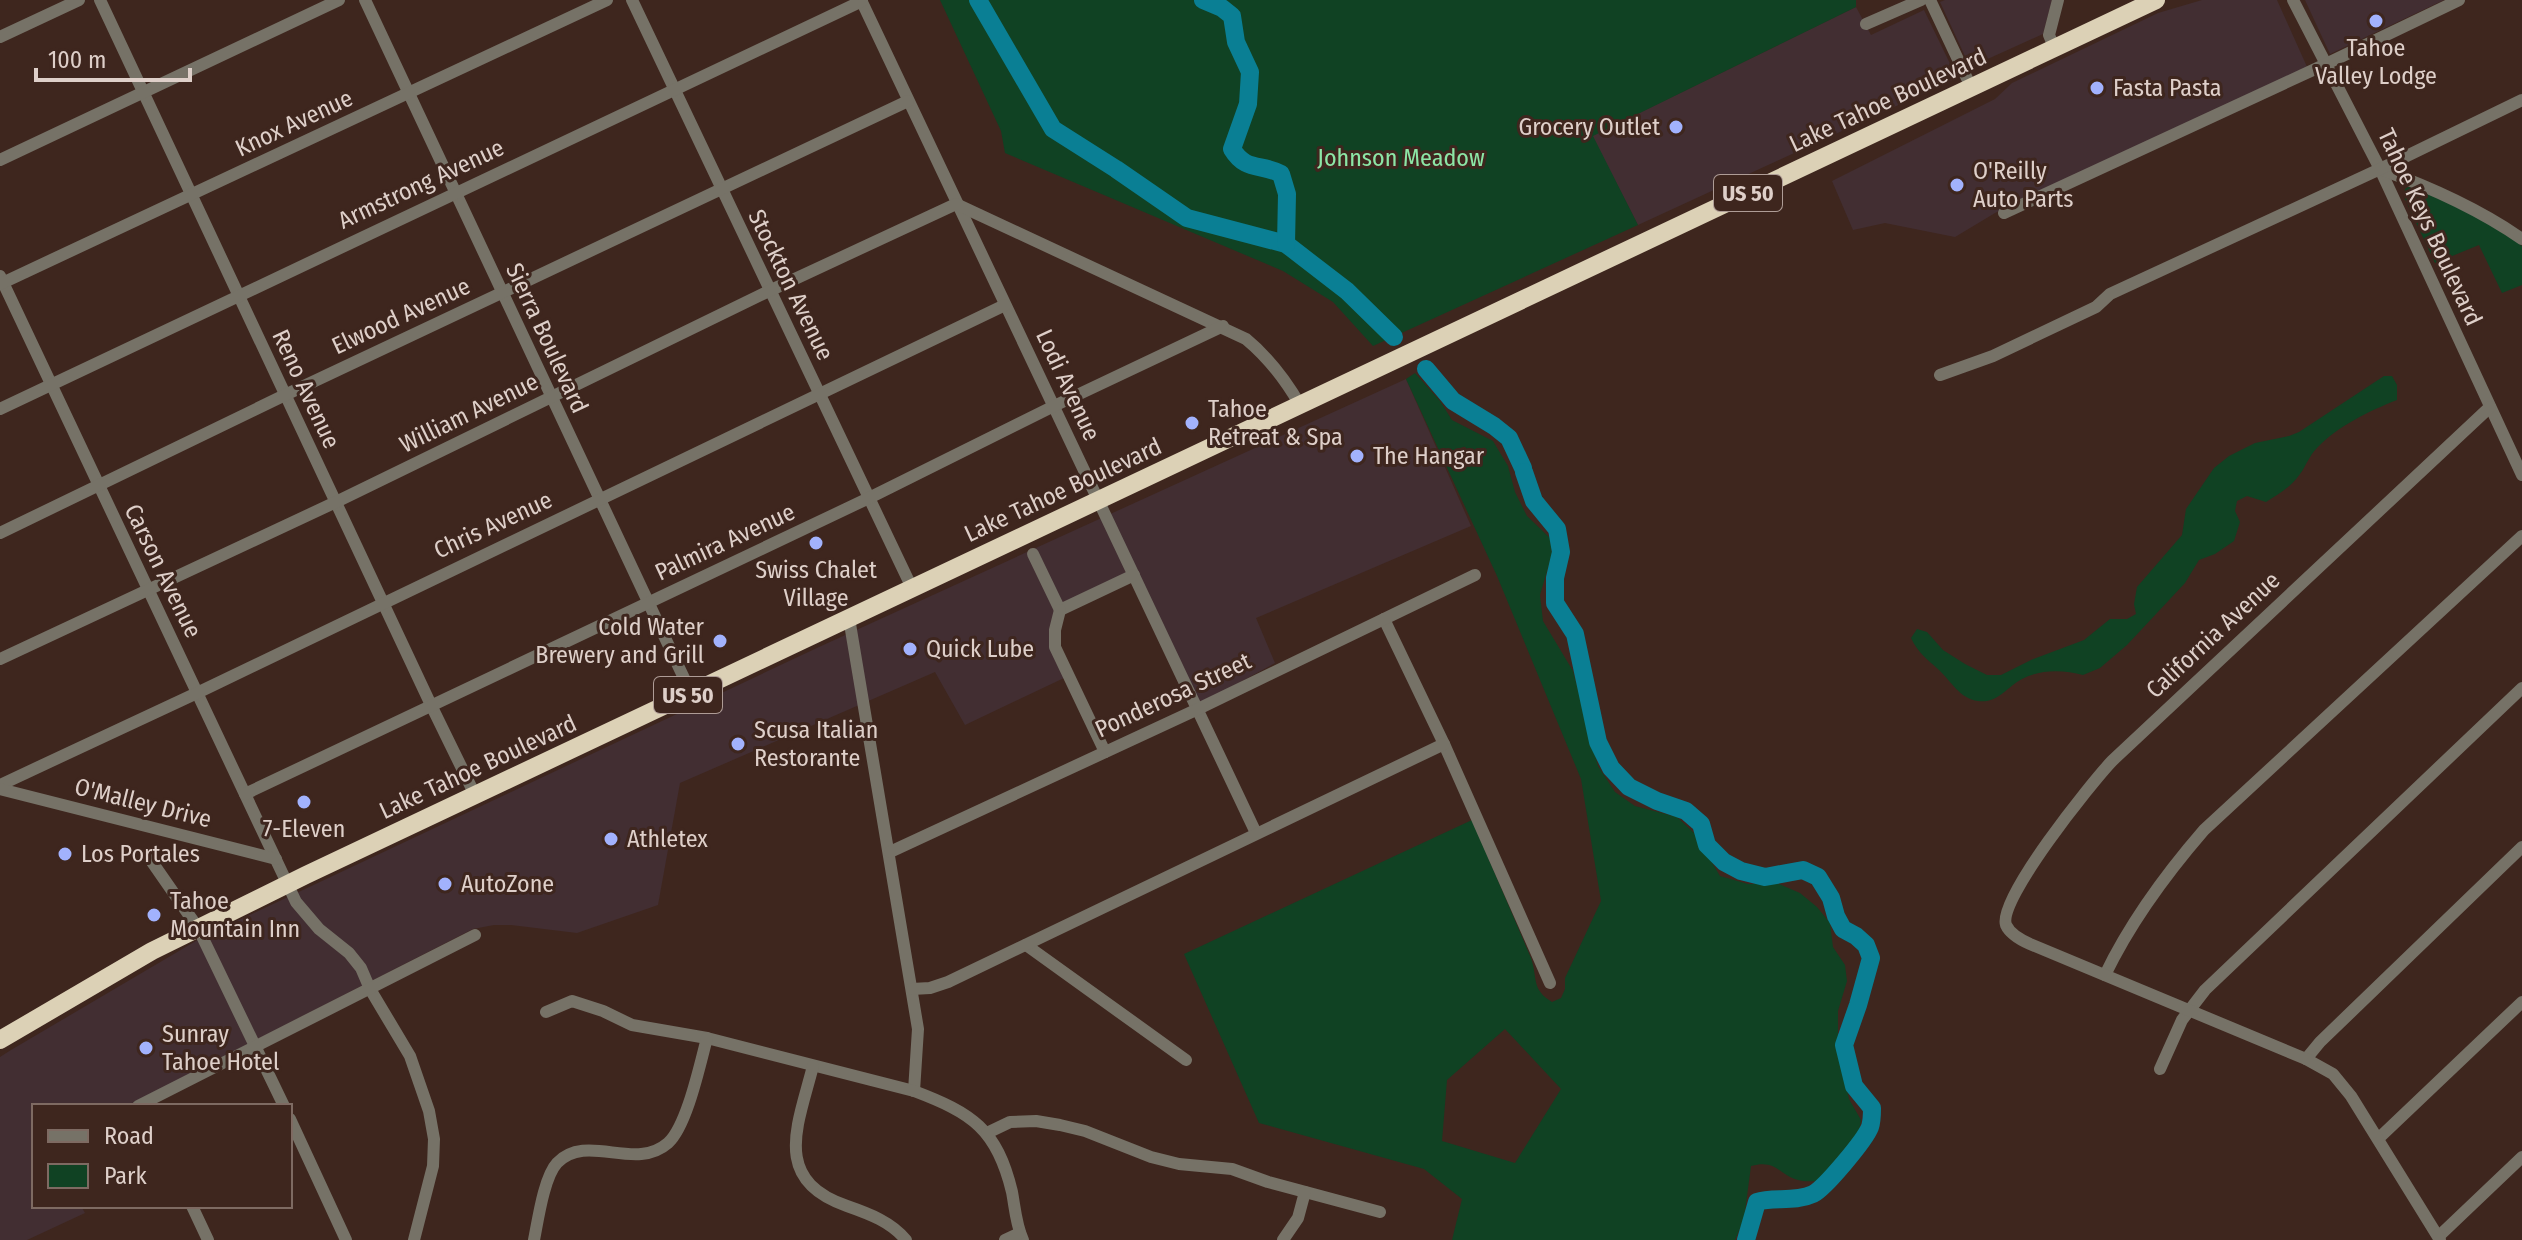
<svg xmlns="http://www.w3.org/2000/svg" width="2522" height="1240" viewBox="0 0 2522 1240" font-family="'Fira Sans Condensed',sans-serif">
  <style>
    .commercial { fill: #422e32 }
    .green { fill: #104223; fill-rule: evenodd }
    .lines { fill: none; stroke-linecap: round; stroke-linejoin: round }
    .river { stroke: #0a7f94; stroke-width: 18 }
    .minor { stroke: #767267; stroke-width: 12 }
    .highway { stroke: #dcd1b6; stroke-width: 18 }
    .poi-dot { fill: #a2b2fd; stroke: #3e261e; stroke-width: 3 }
    .labels { text-anchor: middle; dominant-baseline: central; stroke-width: 6; stroke-linejoin: round; paint-order: stroke }
    .shield { fill: #3e261e; stroke: #ae9c96; stroke-width: 2 }
    .shield-label { font-size: 22px; font-weight: bold; fill: #decfc9 }
    .poi-label { font-size: 24px; fill: #decfc9; stroke: #3e261e; text-anchor: start }
    .street-label { font-size: 24px; fill: #decfc9; stroke: #3e261e }
    .park-label { font-size: 24px; fill: #8ce6a6; stroke: #3e261e }
  </style>
  <rect width="100%" height="100%" fill="#3e261e"/>
  <g class="commercial">
    <path d="M1945,0H2052L2043,34L1970,67L1940,2Z"/>
    <path d="M2202,0H2277L2308,69L1995,213L1955,237L1885,223L1853,230L1832,181L1995,99L2012,83L2158,13Z"/>
    <path d="M2305,0H2444L2330,54Z"/>
    <path d="M1856,7L1871,35L1924,10L1957,78L1638,225L1592,136Z"/>
    <path d="M1406,379L1471,526L1256,618L1275,663L1198,705L1137,570L1056,610L1064,678L965,725L935,672L680,783L658,905L577,933L511,925H494L473,929L127,1106H34V1206H81L85,1213L27,1240H0V1057L11,1050L201,938L819,647Z"/>
  </g>
  <g class="green">
    <path d="M940,0H1856V7L1593,136L1638,225L1373,346L1333,302L1283,271L1005,153L1001,131Z"/>
    <path d="M2408,187C2446,197 2491,222 2522,246V285L2502,293L2479,245L2435,263L2404,197L2405,189Z"/>
    <path d="M1415,373L1440,401L1452,420L1493,441L1508,466L1515,492L1527,516L1550,538L1552,554L1540,595L1543,621L1573,671L1598,766L1615,792L1635,806L1677,817L1695,834L1720,876L1748,884H1779L1800,893L1817,907L1830,923L1833,947L1845,965L1847,981L1838,1011V1047L1849,1099L1861,1120L1859,1131L1818,1181C1813,1181 1804,1182 1798,1180C1778,1174 1776,1159 1751,1166L1744,1219L1735,1240H1452L1462,1199L1424,1169L1259,1123L1184,954L1472,820L1531,958C1538,979 1531,989 1552,1002L1561,998L1565,989V978L1601,901L1581,779L1497,576L1406,379ZM1505,1029L1561,1089L1515,1163L1442,1141L1447,1080Z"/>
    <path d="M2384,376H2392L2397,385V400C2369,411 2338,426 2317,448C2309,456 2306,466 2300,474C2291,487 2279,494 2266,502L2247,496L2237,501L2235,511L2240,522L2234,541L2215,554L2199,560L2185,583L2127,645L2100,668L2083,675C2064,670 2041,669 2022,679C2007,687 1997,704 1978,701C1960,699 1951,681 1939,670C1927,659 1918,653 1911,638L1917,629L1927,632L1943,650L1965,664L1987,675H2001L2031,660L2084,640L2110,619H2127L2136,614L2134,604L2137,587L2182,535L2186,509L2214,468L2229,456L2255,443L2289,436L2299,432Z"/>
  </g>
  <g class="lines">
    <g class="river">
      <path d="M978,0L1053,129L1116,169L1187,218L1286,244L1347,291L1394,337"/>
      <path d="M1203,0L1222,8L1232,16L1236,42L1250,72L1248,104L1232,149C1246,172 1261,163 1281,174L1287,194L1286,244"/>
      <path d="M1426,369L1453,401L1494,426L1509,438L1523,468"/>
      <path d="M1524,472L1534,501L1557,529L1561,552L1555,578V603L1575,634L1598,742L1611,768L1629,787L1657,801L1686,811L1701,824L1707,845L1724,862L1741,871L1765,877L1803,870L1818,877L1831,898L1836,916L1843,929L1856,936L1866,945L1871,958L1858,1005L1844,1045L1854,1086L1872,1108C1872,1114 1872,1121 1870,1127C1865,1140 1825,1188 1813,1194C1794,1203 1773,1196 1757,1202L1746,1240"/>
    </g>
    <g class="minor">
      <path d="M100,0L431,705L475,795"/>
      <path d="M365,0L691,693"/>
      <path d="M632,0L912,588"/>
      <path d="M861,0L1256,833"/>
      <path d="M1930,0L1971,87"/>
      <path d="M2293,0L2380,169L2522,475"/>
      <path d="M1866,24L1921,0"/>
      <path d="M0,37L79,0"/>
      <path d="M2054,47L2049,35L2058,0"/>
      <path d="M0,160L339,0"/>
      <path d="M2380,169C2430,187 2479,209 2522,239"/>
      <path d="M2004,213L2326,64L2459,0"/>
      <path d="M0,276L296,902L319,929L349,953L361,968L370,989L410,1056L429,1111L434,1139L433,1166L414,1240"/>
      <path d="M0,284L607,0"/>
      <path d="M1940,375L1993,356L2096,307L2110,294L2380,169L2522,100"/>
      <path d="M0,409L862,1"/>
      <path d="M0,533L285,395L908,101"/>
      <path d="M1033,554L1060,610L1134,575"/>
      <path d="M1060,610L1055,630V647L1105,752"/>
      <path d="M849,618L918,1029L914,1091"/>
      <path d="M1384,619L1444,744L1550,983"/>
      <path d="M0,659L336,502L769,291L956,204L1246,339C1269,358 1285,379 1300,405"/>
      <path d="M0,785L197,693L1005,305"/>
      <path d="M0,789L276,859"/>
      <path d="M245,794L869,498L1054,406L1223,326"/>
      <path d="M890,852L1198,709L1475,575"/>
      <path d="M150,859L198,928L284,1106"/>
      <path d="M1026,945L1186,1060"/>
      <path d="M2105,975C2131,921 2165,875 2204,830L2522,536"/>
      <path d="M912,989L930,988L948,982L1444,744"/>
      <path d="M546,1012L572,1001L603,1011L632,1025L707,1038L914,1091C972,1113 997,1129 1012,1192C1015,1208 1016,1225 1023,1240"/>
      <path d="M2306,1059L2320,1042L2522,847"/>
      <path d="M813,1066C798,1125 771,1180 847,1206C870,1214 891,1222 906,1240"/>
      <path d="M2160,1069L2182,1020L2205,990L2522,688"/>
      <path d="M138,1106L475,935"/>
      <path d="M290,1119L346,1240"/>
      <path d="M987,1133L1010,1122L1036,1121L1060,1125L1085,1131L1151,1157L1179,1164L1232,1169L1268,1182L1380,1212"/>
      <path d="M2379,1138L2522,1002"/>
      <path d="M192,1206L208,1240"/>
      <path d="M2439,1236L2522,1157"/>
      <path d="M534,1240C538,1220 544,1177 557,1163C587,1132 635,1172 668,1143C687,1126 700,1064 707,1038"/>
      <path d="M1005,1240L1020,1233"/>
      <path d="M1283,1240L1298,1218L1305,1192"/>
      <path d="M2440,1240L2351,1096L2333,1074L2306,1059L2030,944C2021,940 2010,934 2006,925C1997,900 2092,782 2112,761L2490,407"/>
    </g>
    <path class="highway" d="M0,1040L152,951L306,875L2156,0"/>
  </g>
  <g class="poi-dot">
    <circle cx="2376" cy="21" r="8"/>
    <circle cx="2097" cy="88" r="8"/>
    <circle cx="1676" cy="127" r="8"/>
    <circle cx="1957" cy="185" r="8"/>
    <circle cx="1192" cy="423" r="8"/>
    <circle cx="1357" cy="456" r="8"/>
    <circle cx="816" cy="543" r="8"/>
    <circle cx="720" cy="641" r="8"/>
    <circle cx="910" cy="649" r="8"/>
    <circle cx="738" cy="744" r="8"/>
    <circle cx="304" cy="802" r="8"/>
    <circle cx="611" cy="839" r="8"/>
    <circle cx="65" cy="854" r="8"/>
    <circle cx="445" cy="884" r="8"/>
    <circle cx="154" cy="915" r="8"/>
    <circle cx="146" cy="1048" r="8"/>
  </g>
  <g class="labels">
    <g class="shield">
      <rect x="1714" y="175" width="68" height="36" rx="6"/>
      <rect x="654" y="677" width="68" height="36" rx="6"/>
    </g>
    <g class="shield-label">
      <text x="1748" y="193">US 50</text>
      <text x="688" y="695">US 50</text>
    </g>
    <g class="poi-label">
      <text x="2376" y="48" text-anchor="middle">Tahoe<tspan x="2376" dy="28">Valley Lodge</tspan></text>
      <text x="2113" y="88">Fasta Pasta</text>
      <text x="1660" y="127" text-anchor="end">Grocery Outlet</text>
      <text x="1973" y="171">O'Reilly<tspan x="1973" dy="28">Auto Parts</tspan></text>
      <text x="1208" y="409">Tahoe<tspan x="1208" dy="28">Retreat &amp; Spa</tspan></text>
      <text x="1373" y="456">The Hangar</text>
      <text x="816" y="570" text-anchor="middle">Swiss Chalet<tspan x="816" dy="28">Village</tspan></text>
      <text x="704" y="627" text-anchor="end">Cold Water<tspan x="704" dy="28">Brewery and Grill</tspan></text>
      <text x="926" y="649">Quick Lube</text>
      <text x="754" y="730">Scusa Italian<tspan x="754" dy="28">Restorante</tspan></text>
      <text x="304" y="829" text-anchor="middle">7-Eleven</text>
      <text x="627" y="839">Athletex</text>
      <text x="81" y="854">Los Portales</text>
      <text x="461" y="884">AutoZone</text>
      <text x="170" y="901">Tahoe<tspan x="170" dy="28">Mountain Inn</tspan></text>
      <text x="162" y="1034">Sunray<tspan x="162" dy="28">Tahoe Hotel</tspan></text>
    </g>
    <g class="street-label">
      <text transform="translate(1888 100) rotate(-25)">Lake Tahoe Boulevard</text>
      <text transform="translate(294 123) rotate(-25)">Knox Avenue</text>
      <text transform="translate(421 184) rotate(-25)">Armstrong Avenue</text>
      <text transform="translate(2430 227) rotate(65)">Tahoe Keys Boulevard</text>
      <text transform="translate(791 285) rotate(64)">Stockton Avenue</text>
      <text transform="translate(401 316) rotate(-25)">Elwood Avenue</text>
      <text transform="translate(547 338) rotate(65)">Sierra Boulevard</text>
      <text transform="translate(1068 385) rotate(65)">Lodi Avenue</text>
      <text transform="translate(306 389) rotate(65)">Reno Avenue</text>
      <text transform="translate(469 413) rotate(-26)">William Avenue</text>
      <text transform="translate(1063 490) rotate(-25)">Lake Tahoe Boulevard</text>
      <text transform="translate(493 525) rotate(-25)">Chris Avenue</text>
      <text transform="translate(725 542) rotate(-25)">Palmira Avenue</text>
      <text transform="translate(163 571) rotate(64)">Carson Avenue</text>
      <text transform="translate(2213 635) rotate(-43)">California Avenue</text>
      <text transform="translate(1173 695) rotate(-25)">Ponderosa Street</text>
      <text transform="translate(478 767) rotate(-25)">Lake Tahoe Boulevard</text>
      <text transform="translate(143 803) rotate(14)">O'Malley Drive</text>
    </g>
    <g class="park-label">
      <text x="1401" y="158">Johnson Meadow</text>
    </g>
  </g>
  <rect x="32" y="1104" width="260" height="104" fill="#3e261e" stroke="#7e6a62" stroke-width="2"/>
  <rect x="48" y="1130" width="40" height="12" fill="#767267" stroke="#7e6a62" stroke-width="2"/>
  <text x="104" y="1144" font-size="24" fill="#decfc9">Road</text>
  <rect x="48" y="1164" width="40" height="24" fill="#104223" stroke="#7e6a62" stroke-width="2"/>
  <text x="104" y="1184" font-size="24" fill="#decfc9">Park</text>
  <path d="M36 68v12h154v-12" fill="none" stroke="#decfc9" stroke-width="4"/>
  <text x="48" y="68" font-size="24" fill="#decfc9" stroke="#3e261e" stroke-width="6" paint-order="stroke">100 m</text>
</svg>
